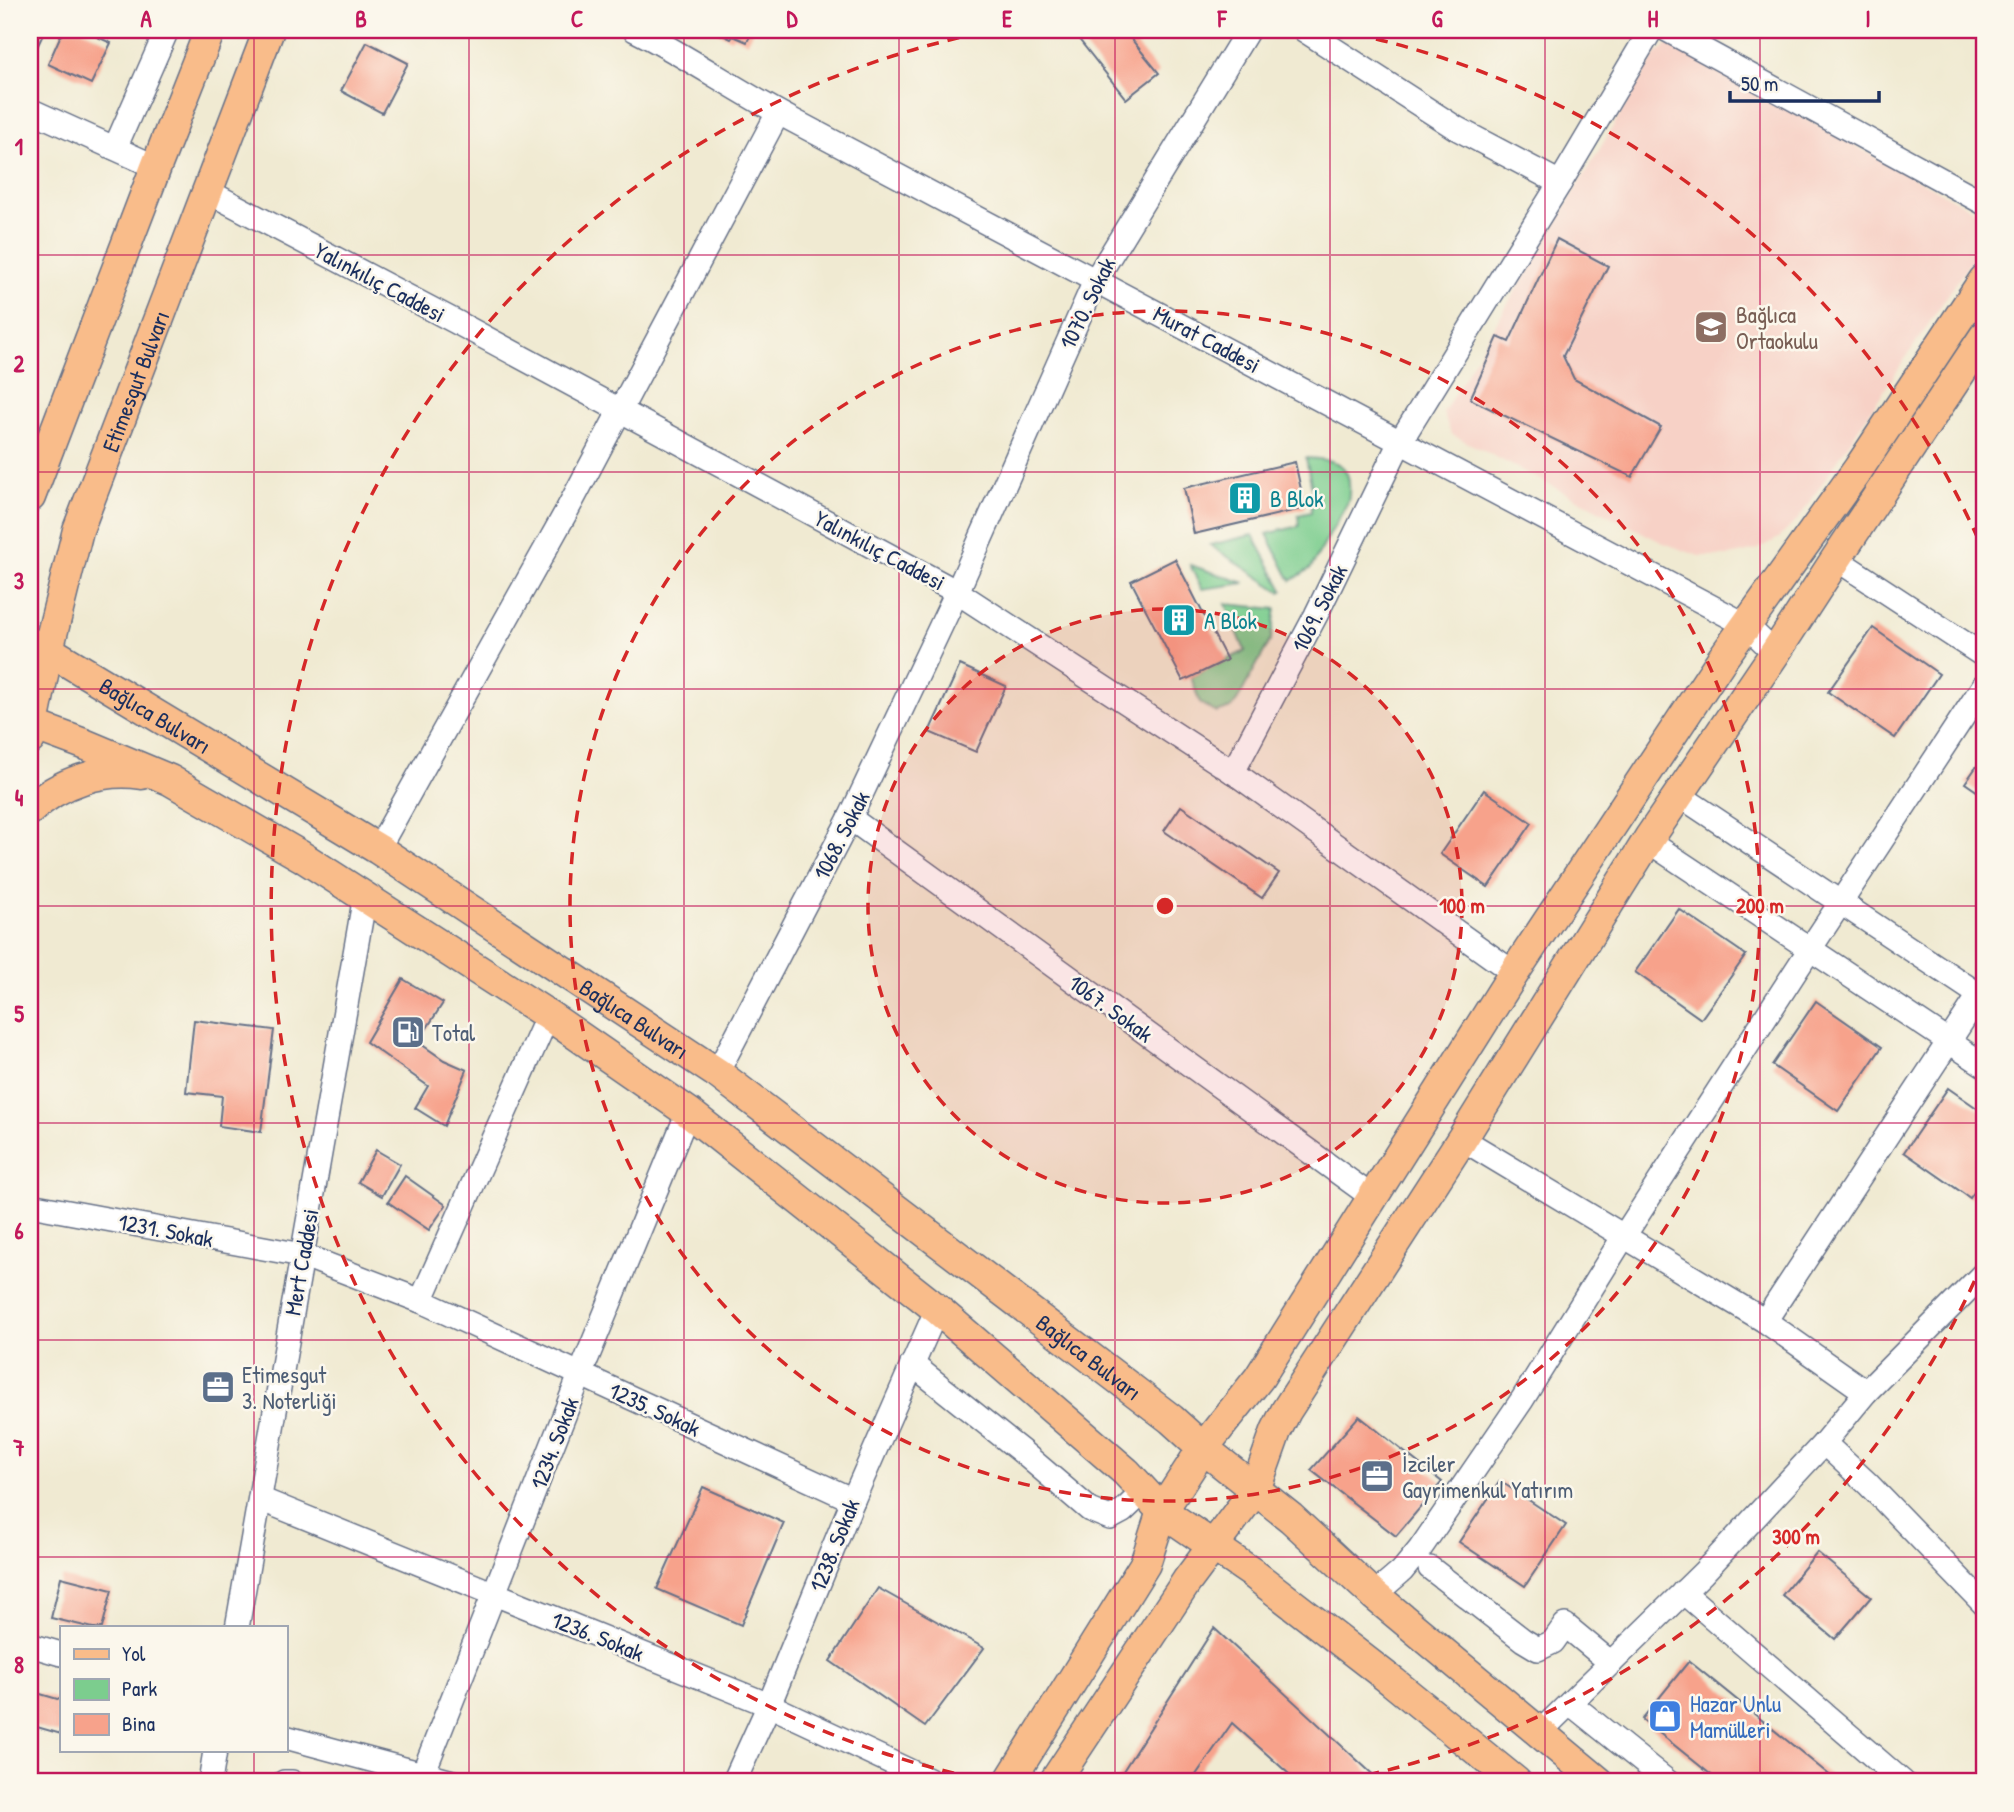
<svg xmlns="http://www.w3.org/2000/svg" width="2014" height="1812" viewBox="0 0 2014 1812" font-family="'Patrick Hand',sans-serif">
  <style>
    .built { fill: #f7d1c6 }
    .green { fill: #7ccd8e; stroke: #4c7e76; stroke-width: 2 }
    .building { fill: #f7a28b }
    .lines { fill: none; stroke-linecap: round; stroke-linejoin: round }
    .minor-casing { stroke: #667087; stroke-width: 26 }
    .major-casing { stroke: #667087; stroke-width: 33 }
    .minor { stroke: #fff; stroke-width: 23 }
    .major { stroke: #f9bc8a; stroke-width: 30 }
    .grid { fill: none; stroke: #c2185b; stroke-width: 2; stroke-opacity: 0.55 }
    .ring { fill: none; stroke: #d62828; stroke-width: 3.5; stroke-dasharray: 12 9 }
    .labels { text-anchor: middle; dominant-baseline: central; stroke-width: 5; stroke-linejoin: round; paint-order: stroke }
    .street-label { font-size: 23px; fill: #1b2f5e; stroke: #fbf7ec }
    .education-label { font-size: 23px; fill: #785e54; stroke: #fbf7ec; text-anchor: start }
    .culture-label { font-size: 23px; fill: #0d838f; stroke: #fbf7ec; text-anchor: start }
    .service-label { font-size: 23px; fill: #4e5e75; stroke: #fbf7ec; text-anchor: start }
    .shop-label { font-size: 23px; fill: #366cbe; stroke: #fbf7ec; text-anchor: start }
    .centre { fill: #d62828; stroke: #fbf7ec; stroke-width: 3.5 }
    .ring-label { font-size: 21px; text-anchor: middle; font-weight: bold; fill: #d62828; stroke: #fbf7ec; stroke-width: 5; stroke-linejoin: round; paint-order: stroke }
    .neatline { fill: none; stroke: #c2185b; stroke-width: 2.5 }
    .grid-label { font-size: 23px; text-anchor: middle; font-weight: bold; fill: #c2185b }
  </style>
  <rect width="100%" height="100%" fill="#fbf7ec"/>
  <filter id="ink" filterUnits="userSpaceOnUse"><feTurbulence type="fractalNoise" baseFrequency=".0143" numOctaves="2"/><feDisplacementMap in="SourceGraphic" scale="14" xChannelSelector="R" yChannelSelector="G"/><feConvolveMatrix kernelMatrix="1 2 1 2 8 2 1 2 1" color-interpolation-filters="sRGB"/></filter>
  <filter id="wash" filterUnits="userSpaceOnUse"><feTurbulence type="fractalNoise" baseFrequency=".00686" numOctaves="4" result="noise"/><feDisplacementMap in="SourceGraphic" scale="28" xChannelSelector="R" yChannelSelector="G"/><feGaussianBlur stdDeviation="1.57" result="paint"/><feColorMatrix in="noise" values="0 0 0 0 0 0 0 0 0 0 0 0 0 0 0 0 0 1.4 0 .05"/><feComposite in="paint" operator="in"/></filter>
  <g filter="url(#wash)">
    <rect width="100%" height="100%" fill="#f0ead2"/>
    <path class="built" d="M1669,44L1984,216V241L1799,518L1779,538L1756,550L1730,556H1699L1661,542L1451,434L1443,413L1656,54Z"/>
    <g class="green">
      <path d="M1306,458C1341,460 1354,465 1348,502L1311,568L1291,581L1267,534L1299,526L1298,515L1311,512V507L1315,504Z"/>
      <path d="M1253,535L1283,590L1281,592L1210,545Z"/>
      <path d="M1190,565L1245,583L1202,589Z"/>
      <path d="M1226,604L1276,609L1271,639L1237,701L1231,708L1217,713L1200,703L1191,677L1245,651Z"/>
    </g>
    <g id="blocks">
      <g class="building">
        <path d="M30,30H45L33,56L30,55Z"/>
        <path d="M63,30H82L111,43L91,84L48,64Z"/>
        <path d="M712,30H753L747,42L733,36L731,39Z"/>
        <path d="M1078,30H1124L1159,73L1126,99L1074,33Z"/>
        <path d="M367,42L408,63L382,113L341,91Z"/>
        <path d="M1557,239L1608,266L1563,356L1574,379L1661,427L1632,477L1470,399L1498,337L1509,342Z"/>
        <path d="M1295,462L1305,508L1194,534L1184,488Z"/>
        <path d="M1175,559L1227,660L1183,681L1131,581Z"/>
        <path d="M1873,628L1939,674L1895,738L1828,692Z"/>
        <path d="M960,665L1006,686L976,752L929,732Z"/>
        <path d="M1984,756V796L1965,783Z"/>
        <path d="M1484,790L1532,823L1488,887L1440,854Z"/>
        <path d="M1181,806L1279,873L1262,898L1164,831Z"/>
        <path d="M1679,909L1746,955L1701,1019L1635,972Z"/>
        <path d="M403,979L443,1003L418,1042L444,1060L467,1070L444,1126L415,1108L428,1086L366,1042Z"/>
        <path d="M1816,1001L1882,1047L1838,1111L1772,1065Z"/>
        <path d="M194,1020L274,1030L261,1132L219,1126L222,1096L186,1092Z"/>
        <path d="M1948,1088L1984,1113V1178L1970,1198L1904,1152Z"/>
        <path d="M376,1150L400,1164L382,1196L358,1182Z"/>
        <path d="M405,1176L446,1205L429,1230L388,1202Z"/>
        <path d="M1359,1416L1442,1482L1396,1536L1311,1470Z"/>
        <path d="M1500,1481L1566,1525L1525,1586L1459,1542Z"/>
        <path d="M703,1487L784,1523L741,1625L657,1589Z"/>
        <path d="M1817,1552L1871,1597L1835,1639L1782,1595Z"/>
        <path d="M61,1577L112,1590L102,1628H93L51,1618Z"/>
        <path d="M878,1588L984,1648L925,1727L830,1661Z"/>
        <path d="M1214,1628L1381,1782H1298L1232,1723L1191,1782H1116Z"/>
        <path d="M1689,1661L1838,1782H1720L1642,1719Z"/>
        <path d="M30,1691L61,1700V1734L30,1725Z"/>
      </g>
    </g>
  </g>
  <g filter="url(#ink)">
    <use href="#blocks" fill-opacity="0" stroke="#667087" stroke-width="2"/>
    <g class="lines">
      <g class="minor-casing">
        <g id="minor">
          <path d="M635,30C689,57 740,93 794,121C1112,287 1428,457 1746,625L1775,653"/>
          <path d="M1304,30L1456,128L1560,183"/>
          <path d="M1667,30L1984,203"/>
          <path d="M30,110L156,167"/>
          <path d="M115,148L167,30"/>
          <path d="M207,191L458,323L957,592L1233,772L1514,973"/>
          <path d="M1836,559L1984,656"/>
          <path d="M1233,772L1316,615L1400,442L1560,183L1651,30"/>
          <path d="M1679,795L1984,998"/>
          <path d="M850,818L1372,1197"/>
          <path d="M1648,841L1984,1065"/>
          <path d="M378,849L565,514L778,113"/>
          <path d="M717,1073L850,818L957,592L1096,279L1248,30"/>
          <path d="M1462,1139L1765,1321L1866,1392"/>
          <path d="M30,1205L302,1255L421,1301L853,1500"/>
          <path d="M421,1301L548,1015"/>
          <path d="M1765,1321L1984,988"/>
          <path d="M912,1364L1021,1451L1090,1510L1110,1518L1123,1511L1144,1491"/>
          <path d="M1824,1443L1868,1484L1984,1604"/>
          <path d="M260,1499L769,1705L933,1782"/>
          <path d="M1430,1568L1523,1640L1538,1649L1553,1642L1565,1625L1611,1663"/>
          <path d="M1683,1592L1903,1782"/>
          <path d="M1374,1595L1402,1571L1420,1549L1522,1400L1624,1236L1810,949L1984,685"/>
          <path d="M237,1628L365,896"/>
          <path d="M30,1645L61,1654"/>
          <path d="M1570,1703L1668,1782"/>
          <path d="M1540,1732L1703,1573L1824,1443L1866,1392L1984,1273"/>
          <path d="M285,1737L453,1782"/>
          <path d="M423,1774L580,1375L688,1112"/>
          <path d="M210,1782L215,1751"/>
          <path d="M284,1782H292"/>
          <path d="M734,1782L769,1705L853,1500L937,1309"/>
        </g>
      </g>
      <g class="major-casing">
        <g id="major">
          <path d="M30,497L156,167L210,30"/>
          <path id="s1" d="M30,643L48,650L378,849L717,1073L1171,1419L1203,1448L1291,1518L1374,1595L1599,1782"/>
          <path d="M30,724L84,744L170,780L301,856L548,1015L688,1112L937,1309L1126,1472L1162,1511L1251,1572L1393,1682L1516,1782"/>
          <path id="s2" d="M30,739L48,650L78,530L269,30"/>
          <path d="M30,810C59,782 102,768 142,774"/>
          <path d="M1009,1782L1145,1564L1162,1511L1203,1448L1259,1378L1514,973L1722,659L1859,468L1984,280"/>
          <path d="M1054,1782L1187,1581L1255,1490L1276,1431L1286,1411L1462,1139L1650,837L1775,653L1836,559L1984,337"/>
        </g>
      </g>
      <use href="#minor" class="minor"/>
      <use href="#major" class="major"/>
    </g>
  </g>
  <path class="grid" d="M254,30V1628M469,30V1782M684,30V1782M899,30V1782M1115,30V1782M1330,30V1782M1545,30V1782M1760,30V1782M30,255H1984M30,472H1984M30,689H1984M30,906H1984M30,1123H1984M30,1340H1984M30,1557H1984M254,1751V1782"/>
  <circle cx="1165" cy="906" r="297" fill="#d62828" fill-opacity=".12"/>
  <g class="ring">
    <circle cx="1165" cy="906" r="297"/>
    <circle cx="1165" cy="906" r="595"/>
    <path d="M1983 1262A892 892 0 0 1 1335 1782M995 1782A892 892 0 0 1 995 30M1335 30A892 892 0 0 1 1983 550"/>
  </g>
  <defs>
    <g id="school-square" transform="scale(1.75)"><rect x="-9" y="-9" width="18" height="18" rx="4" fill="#8d6e63" stroke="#fbf7ec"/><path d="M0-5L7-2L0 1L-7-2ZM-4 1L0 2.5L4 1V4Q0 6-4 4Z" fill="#fff"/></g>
    <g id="building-square" transform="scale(1.75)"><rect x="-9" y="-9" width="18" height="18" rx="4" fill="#0f9aa8" stroke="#fbf7ec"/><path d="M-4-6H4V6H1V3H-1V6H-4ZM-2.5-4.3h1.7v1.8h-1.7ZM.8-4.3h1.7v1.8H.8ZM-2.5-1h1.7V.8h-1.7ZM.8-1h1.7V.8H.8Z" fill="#fff"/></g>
    <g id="fuel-square" transform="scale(1.75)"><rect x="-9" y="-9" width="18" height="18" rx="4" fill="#5c6f8a" stroke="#fbf7ec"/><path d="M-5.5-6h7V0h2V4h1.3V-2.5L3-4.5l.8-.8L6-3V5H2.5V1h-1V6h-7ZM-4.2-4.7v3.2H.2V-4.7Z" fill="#fff"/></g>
    <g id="office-square" transform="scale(1.75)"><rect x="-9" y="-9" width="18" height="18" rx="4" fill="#5c6f8a" stroke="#fbf7ec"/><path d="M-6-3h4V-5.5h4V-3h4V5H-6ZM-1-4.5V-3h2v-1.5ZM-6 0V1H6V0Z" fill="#fff"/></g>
    <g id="shop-square" transform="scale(1.75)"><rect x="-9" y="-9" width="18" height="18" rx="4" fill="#3f7fe0" stroke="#fbf7ec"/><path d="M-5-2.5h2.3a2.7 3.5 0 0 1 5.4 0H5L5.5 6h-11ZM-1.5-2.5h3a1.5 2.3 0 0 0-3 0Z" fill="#fff"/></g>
  </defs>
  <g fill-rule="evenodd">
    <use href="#school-square" x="1711" y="327"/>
    <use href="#building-square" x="1245" y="498"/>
    <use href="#building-square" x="1179" y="620"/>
    <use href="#fuel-square" x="408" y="1032"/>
    <use href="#office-square" x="218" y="1387"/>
    <use href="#office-square" x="1377" y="1476"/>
    <use href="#shop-square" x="1665" y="1716"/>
  </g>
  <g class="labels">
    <g class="street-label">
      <text transform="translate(380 282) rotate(28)">Yalınkılıç Caddesi</text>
      <text transform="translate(1087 303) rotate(-64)">1070. Sokak</text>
      <text transform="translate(1207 339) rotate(28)">Murat Caddesi</text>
      <text stroke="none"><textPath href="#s2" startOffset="374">Etimesgut Bulvarı</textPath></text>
      <text transform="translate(880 550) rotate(28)">Yalınkılıç Caddesi</text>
      <text transform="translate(1319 608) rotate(-63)">1069. Sokak</text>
      <text stroke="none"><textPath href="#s1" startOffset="145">Bağlıca Bulvarı</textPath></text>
      <text transform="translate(841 835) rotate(-63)">1068. Sokak</text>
      <text transform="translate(1111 1008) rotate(36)">1067. Sokak</text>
      <text stroke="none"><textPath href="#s1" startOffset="712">Bağlıca Bulvarı</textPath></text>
      <text transform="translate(166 1230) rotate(11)">1231. Sokak</text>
      <text transform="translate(301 1262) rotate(-80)">Mert Caddesi</text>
      <text stroke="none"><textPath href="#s1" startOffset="1279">Bağlıca Bulvarı</textPath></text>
      <text transform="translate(655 1409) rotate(25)">1235. Sokak</text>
      <text transform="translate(554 1443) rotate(-69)">1234. Sokak</text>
      <text transform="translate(834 1545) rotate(-68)">1238. Sokak</text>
      <text transform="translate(598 1636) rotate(22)">1236. Sokak</text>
    </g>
    <g class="education-label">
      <text x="1736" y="314">Bağlıca<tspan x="1736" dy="26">Ortaokulu</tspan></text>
    </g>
    <g class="culture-label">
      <text x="1270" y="498">B Blok</text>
      <text x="1204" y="620">A Blok</text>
    </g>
    <g class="service-label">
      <text x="432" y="1032">Total</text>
      <text x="242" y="1374">Etimesgut<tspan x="242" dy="26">3. Noterliği</tspan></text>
      <text x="1402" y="1463">İzciler<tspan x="1402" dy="26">Gayrimenkul Yatırım</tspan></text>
    </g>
    <g class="shop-label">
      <text x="1690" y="1703">Hazar Unlu<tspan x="1690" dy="26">Mamülleri</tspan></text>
    </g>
  </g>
  <circle cx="1165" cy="906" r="10" class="centre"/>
  <g class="ring-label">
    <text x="1462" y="913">100 m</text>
    <text x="1760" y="913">200 m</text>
    <text x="1796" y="1544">300 m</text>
  </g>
  <rect width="2014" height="1812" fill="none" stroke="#fbf7ec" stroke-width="77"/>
  <rect x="60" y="1626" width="228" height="126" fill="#fbf7ec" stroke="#a1a7b3" stroke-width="2"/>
  <rect x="74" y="1649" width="35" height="10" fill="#f9bc8a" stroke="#a1a7b3" stroke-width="2"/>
  <text x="122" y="1661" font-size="21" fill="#1b2f5e">Yol</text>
  <rect x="74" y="1679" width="35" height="21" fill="#7ccd8e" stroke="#a1a7b3" stroke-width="2"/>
  <text x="122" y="1696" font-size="21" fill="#1b2f5e">Park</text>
  <rect x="74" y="1714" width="35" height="21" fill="#f7a28b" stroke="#a1a7b3" stroke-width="2"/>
  <text x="122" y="1731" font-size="21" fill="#1b2f5e">Bina</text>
  <path d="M1730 91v10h149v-10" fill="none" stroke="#1b2f5e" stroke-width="3.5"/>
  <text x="1741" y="91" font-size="21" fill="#1b2f5e" stroke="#fbf7ec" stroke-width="5" paint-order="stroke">50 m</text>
  <rect x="38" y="38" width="1938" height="1735" class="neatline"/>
  <g class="grid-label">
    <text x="146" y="27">A</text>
    <text x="361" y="27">B</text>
    <text x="577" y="27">C</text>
    <text x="792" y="27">D</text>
    <text x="1007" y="27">E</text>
    <text x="1222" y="27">F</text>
    <text x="1437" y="27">G</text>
    <text x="1653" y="27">H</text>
    <text x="1868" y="27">I</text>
    <text x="19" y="155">1</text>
    <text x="19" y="372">2</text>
    <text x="19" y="589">3</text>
    <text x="19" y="806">4</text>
    <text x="19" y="1022">5</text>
    <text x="19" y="1239">6</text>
    <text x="19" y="1456">7</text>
    <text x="19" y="1673">8</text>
  </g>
</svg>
